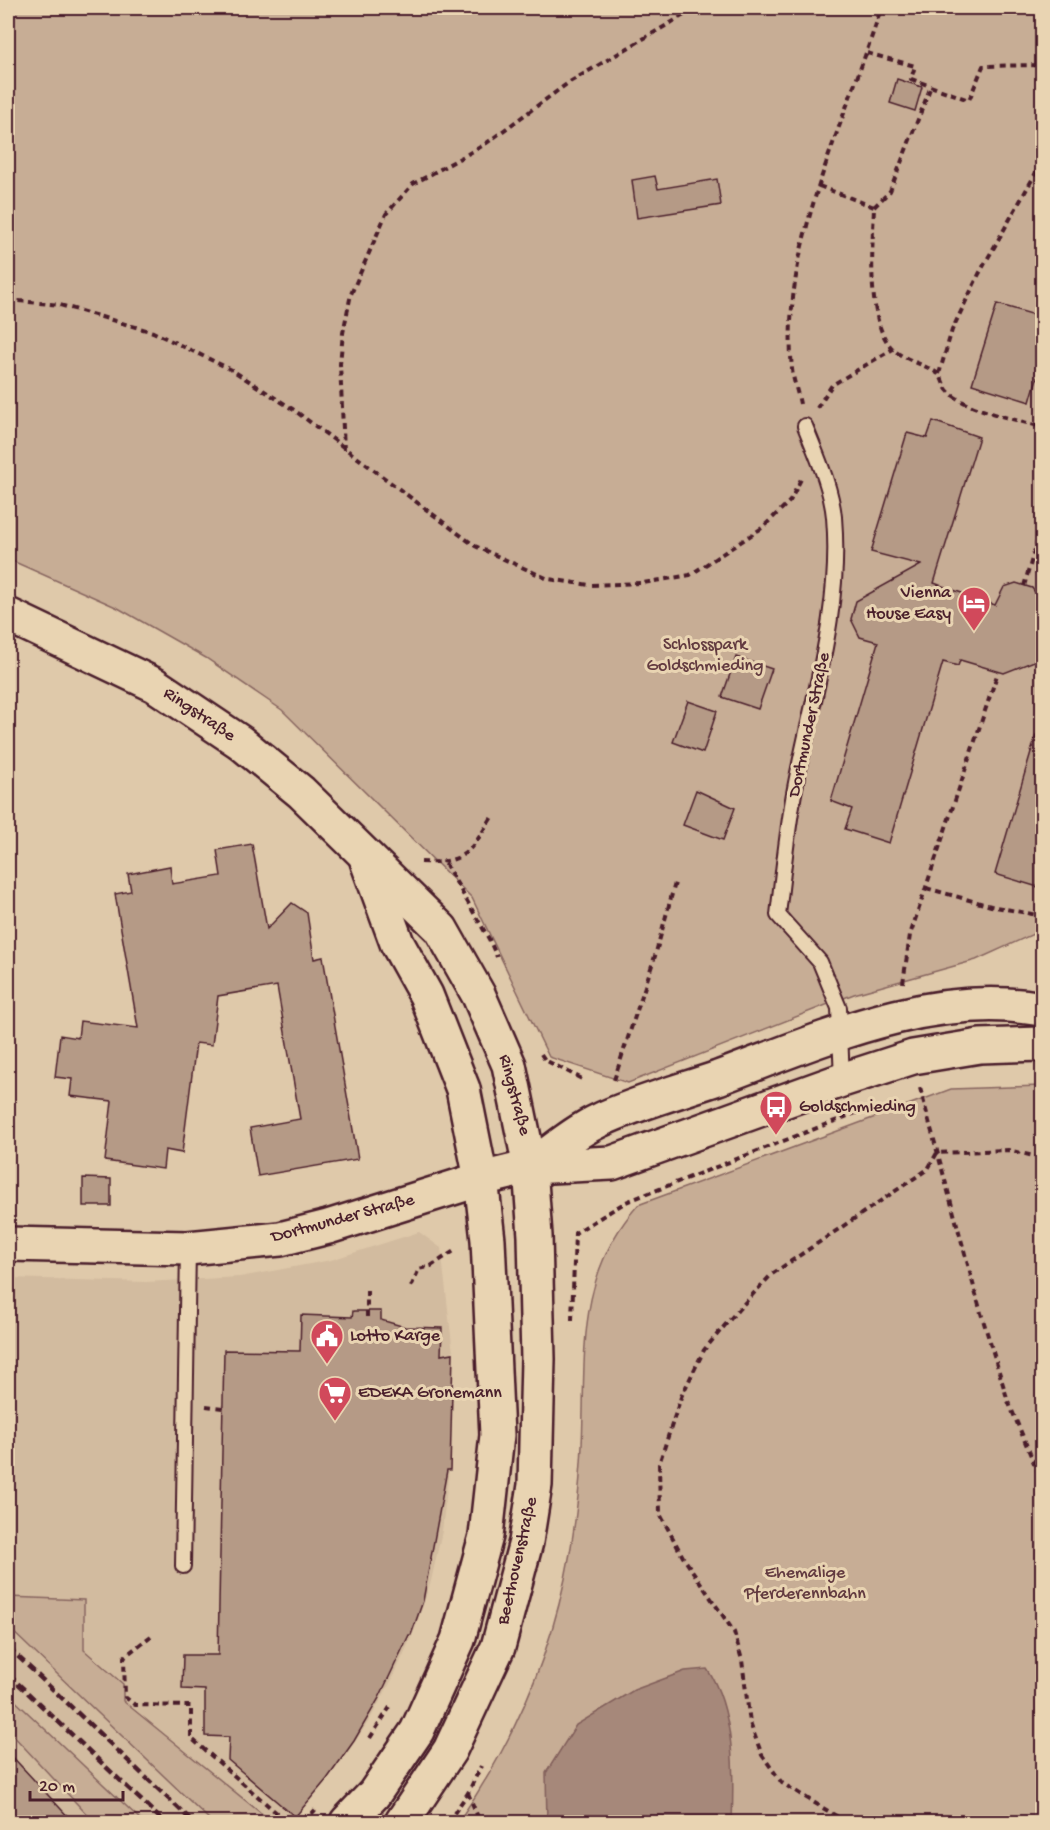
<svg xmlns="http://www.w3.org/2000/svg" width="1050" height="1830" viewBox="0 0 1050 1830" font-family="'Gochi Hand',sans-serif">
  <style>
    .built { fill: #d2bb9f }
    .green { fill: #c7ad95; stroke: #886660; stroke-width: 1.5 }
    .water { fill: #a6887a; stroke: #815e5a; stroke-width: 1.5 }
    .building { fill: #b59a86; stroke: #4a1f2b; stroke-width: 1.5 }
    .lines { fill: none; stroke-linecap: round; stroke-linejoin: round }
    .lane-casing { stroke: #4a1f2b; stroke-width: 18 }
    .secondary-casing { stroke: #4a1f2b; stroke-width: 38 }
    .primary-casing { stroke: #4a1f2b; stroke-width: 38 }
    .path { stroke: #4a1f2b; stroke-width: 4; stroke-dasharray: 6 4.5; stroke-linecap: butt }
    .lane { stroke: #e9d4b2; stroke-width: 14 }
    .secondary { stroke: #e9d4b2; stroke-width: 33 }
    .primary { stroke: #e9d4b2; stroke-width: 33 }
    .rail { stroke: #4a1f2b; stroke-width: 4.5; stroke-dasharray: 9 4.5; stroke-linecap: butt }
    .labels { text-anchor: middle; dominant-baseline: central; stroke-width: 6; stroke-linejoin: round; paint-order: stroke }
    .poi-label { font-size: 18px; fill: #4a1f2b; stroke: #e9d4b2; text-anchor: start }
    .park-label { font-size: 18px; fill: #633b40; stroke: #e9d4b2 }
    .street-label { font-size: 18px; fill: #4a1f2b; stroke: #e9d4b2 }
  </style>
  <rect width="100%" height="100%" fill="#dfc9aa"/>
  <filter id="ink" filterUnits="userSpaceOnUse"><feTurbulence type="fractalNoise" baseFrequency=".0167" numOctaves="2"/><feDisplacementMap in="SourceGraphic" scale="12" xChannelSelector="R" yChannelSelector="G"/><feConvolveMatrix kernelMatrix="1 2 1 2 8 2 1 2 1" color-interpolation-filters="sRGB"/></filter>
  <g filter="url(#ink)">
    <g class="built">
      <path d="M419,1232L441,1248L453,1353L451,1453L442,1531L431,1581L415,1629L394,1676L369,1721L340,1763L295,1817L288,1822H272L123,1700V1684L84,1650V1600L8,1597V1278L146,1282L240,1277L331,1260Z"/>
      <path d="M8,1627L212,1822H143L43,1727L8,1694Z"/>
      <path d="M8,1730L94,1822H8Z"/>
    </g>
    <g class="green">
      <path d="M8,8H1042V930L976,960L854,994L628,1083L549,1057L472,898L282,710L206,658L118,608L8,559Z"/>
      <path d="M1042,1086V1822H458C515,1741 553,1651 570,1553C575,1524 579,1493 581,1463C588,1368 570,1282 638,1205L951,1089Z"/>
      <path d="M8,1597L84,1600V1650L123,1684V1701L272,1822H212L8,1627Z"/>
      <path d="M8,1694L143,1822H94L8,1730Z"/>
    </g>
    <path class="water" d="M707,1669C735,1710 734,1775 732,1822H547L546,1773L576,1725L634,1690L685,1671Z"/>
    <g class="building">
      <path d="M897,79L922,87L915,111L890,103Z"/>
      <path d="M655,176L658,189L717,179L721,205L637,218L632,180Z"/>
      <path d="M997,304L1042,317V380L1037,378L1030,402L972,384Z"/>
      <path d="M933,421L979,437L934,583L995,605L1004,587L1016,583L1032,588L1040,599L1034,617L1042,619V658L1004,673L960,660L958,666L943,662L889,843L845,829L852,809L831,801L878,642L860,637L851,619L856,601L921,565L871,552L907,433L927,438Z"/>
      <path d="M736,657L772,669L758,709L722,697Z"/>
      <path d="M688,701L717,711L703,753L673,742Z"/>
      <path d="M1036,735H1042V870L1038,887L995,874Z"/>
      <path d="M696,790L735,808L723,840L683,825Z"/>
      <path d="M252,844L267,929L292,903L307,913L314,959L323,957L358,1159L258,1176L250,1128L300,1119L277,986L218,996L212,1045L196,1043L182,1153L165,1150L163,1169L105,1161L112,1101L70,1096L72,1079L55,1077L60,1035L78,1038L80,1021L138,1028L115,894L131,891L128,874L170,866L172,884L221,876L217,850Z"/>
      <path d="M83,1178L111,1179V1206H83Z"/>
      <path d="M353,1311H381V1320L405,1327L442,1328L441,1355L453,1353L450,1470H447L423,1601L411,1635H409L379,1698L354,1741L327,1779L295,1817L228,1760L229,1737L205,1736V1690L182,1689L183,1655H218L224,1350L300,1351L301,1315L352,1317Z"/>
      <path d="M8,1752L73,1822H8Z"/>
    </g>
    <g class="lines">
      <g class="lane-casing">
        <g id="lane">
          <path d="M805,426C816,454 831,486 834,517C842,611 812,698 795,788C787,830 783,873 778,915L820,962L839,1008L842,1080"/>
          <path d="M183,1566L188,1248"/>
        </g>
      </g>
      <g class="secondary-casing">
        <g id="secondary">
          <path d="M530,1167C552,1152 574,1132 598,1121C633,1104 680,1091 718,1078C820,1040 931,989 1042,1009"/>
          <path d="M8,1244L188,1248L280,1239L328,1227L481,1179L530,1167L612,1163L842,1080L913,1057L980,1046L1042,1044"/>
        </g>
      </g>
      <g class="primary-casing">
        <g id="primary">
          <path d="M8,615L155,685L240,742L301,792L441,929L479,996L509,1065L530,1167L535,1236L538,1359L535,1485L526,1542L498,1647L450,1750L402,1822"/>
          <path d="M347,1822L374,1794L417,1731L458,1640L486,1536L497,1435L488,1240L481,1179L463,1089L426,995L397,943L367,861"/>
        </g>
      </g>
      <g class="path">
        <path d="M867,53L915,66L911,79L969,100L983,66L1042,65"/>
        <path d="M819,186L874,207C873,242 865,323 893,349C904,360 924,364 937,373C943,377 943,387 949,392C967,410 1018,420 1042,427"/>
        <path d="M874,207L890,191L931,86"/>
        <path d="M8,300L60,305L153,332L232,370L294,410L475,546L548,579L590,585L643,583L690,575L762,528L790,501L801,479"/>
        <path d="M939,374L952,330L979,274L1042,162"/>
        <path d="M800,404C798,393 793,380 792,369C780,246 846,122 881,8"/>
        <path d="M817,408L832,385L893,349"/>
        <path d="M344,450L340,364L343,333L351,294L386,214L413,184L484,145L568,83L696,8"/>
        <path d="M1024,586L1042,524"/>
        <path d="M421,862C465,864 470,852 492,817"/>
        <path d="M445,863L489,939L497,957"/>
        <path d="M926,888L991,906L1042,916"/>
        <path d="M903,983L910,935L998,672"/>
        <path d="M541,1054L545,1060L584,1080"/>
        <path d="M614,1080L655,956L675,883"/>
        <path d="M920,1088L981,1313L1008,1401L1042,1482"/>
        <path d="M411,1287L419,1269L431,1266L454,1251"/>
        <path d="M367,1317V1291"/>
        <path d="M572,1320L575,1233L626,1202L871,1107"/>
        <path d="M206,1406L223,1408"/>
        <path d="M151,1636L124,1657L125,1697L135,1705L191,1706V1738L287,1822"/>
        <path d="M370,1738L390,1707"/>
        <path d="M468,1793L480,1822"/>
        <path d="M304,1822L317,1808"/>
        <path d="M448,1822L468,1793L481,1766"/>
        <path d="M846,1822L782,1783L762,1755L750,1723L742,1660L734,1632L683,1557L660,1514L659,1464L681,1397L704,1350L738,1310L772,1274L928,1169L937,1153L1008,1150L1042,1158"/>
      </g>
      <use href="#lane" class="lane"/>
      <use href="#secondary" class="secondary"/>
      <use href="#primary" class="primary"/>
      <g class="rail">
        <path d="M8,1647L193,1822"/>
        <path d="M8,1674L164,1822"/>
      </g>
    </g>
  </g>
  <defs>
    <g id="hotel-pin" transform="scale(1.725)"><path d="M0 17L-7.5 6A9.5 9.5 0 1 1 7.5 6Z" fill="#d1495b" stroke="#e9d4b2"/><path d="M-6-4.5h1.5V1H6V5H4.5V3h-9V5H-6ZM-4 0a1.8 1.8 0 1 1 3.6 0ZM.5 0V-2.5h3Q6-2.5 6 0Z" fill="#fff"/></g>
    <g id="bus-pin" transform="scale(1.725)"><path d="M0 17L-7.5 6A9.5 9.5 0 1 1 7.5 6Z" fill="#d1495b" stroke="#e9d4b2"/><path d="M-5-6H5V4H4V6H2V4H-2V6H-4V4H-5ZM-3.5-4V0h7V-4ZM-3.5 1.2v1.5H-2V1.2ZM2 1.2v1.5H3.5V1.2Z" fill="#fff"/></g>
    <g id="civic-pin" transform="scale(1.725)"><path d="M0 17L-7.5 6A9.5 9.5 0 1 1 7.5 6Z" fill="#d1495b" stroke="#e9d4b2"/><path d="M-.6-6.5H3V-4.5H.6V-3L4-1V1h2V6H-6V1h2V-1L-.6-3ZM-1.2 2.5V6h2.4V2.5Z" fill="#fff"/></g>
    <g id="supermarket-pin" transform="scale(1.725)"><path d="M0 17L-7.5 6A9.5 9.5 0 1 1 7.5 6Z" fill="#d1495b" stroke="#e9d4b2"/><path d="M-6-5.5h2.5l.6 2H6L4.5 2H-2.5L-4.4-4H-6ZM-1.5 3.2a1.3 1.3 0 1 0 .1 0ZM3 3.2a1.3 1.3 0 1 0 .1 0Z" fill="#fff"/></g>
  </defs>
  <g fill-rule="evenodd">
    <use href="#hotel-pin" x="974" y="603"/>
    <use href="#bus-pin" x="776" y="1107"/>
    <use href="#civic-pin" x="327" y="1336"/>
    <use href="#supermarket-pin" x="335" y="1393"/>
  </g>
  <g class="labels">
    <g class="poi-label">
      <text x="951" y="593" text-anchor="end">Vienna<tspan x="951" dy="21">House Easy</tspan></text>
      <text x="799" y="1107">Goldschmieding</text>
      <text x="350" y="1336">Lotto Karge</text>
      <text x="358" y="1393">EDEKA Gronemann</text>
    </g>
    <g class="park-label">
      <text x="705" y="645">Schlosspark<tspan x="705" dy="21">Goldschmieding</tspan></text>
      <text x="805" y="1573">Ehemalige<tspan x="805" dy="21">Pferderennbahn</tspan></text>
    </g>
    <g class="street-label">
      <text transform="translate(199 715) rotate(34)">Ringstraße</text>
      <text transform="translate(810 725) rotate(-78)">Dortmunder Straße</text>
      <text transform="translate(514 1095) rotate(75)">Ringstraße</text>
      <text transform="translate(343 1219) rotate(-15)">Dortmunder Straße</text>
      <text transform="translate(518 1561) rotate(-77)">Beethovenstraße</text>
    </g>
  </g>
  <rect width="1050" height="1830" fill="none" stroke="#e9d4b2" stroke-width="30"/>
  <rect x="15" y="15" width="1020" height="1800" fill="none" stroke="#4a1f2b" stroke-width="2" filter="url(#ink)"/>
  <path d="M30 1791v9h93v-9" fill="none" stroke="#4a1f2b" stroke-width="3"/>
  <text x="39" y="1791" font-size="18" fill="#4a1f2b" stroke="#e9d4b2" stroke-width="4.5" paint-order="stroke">20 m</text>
</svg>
